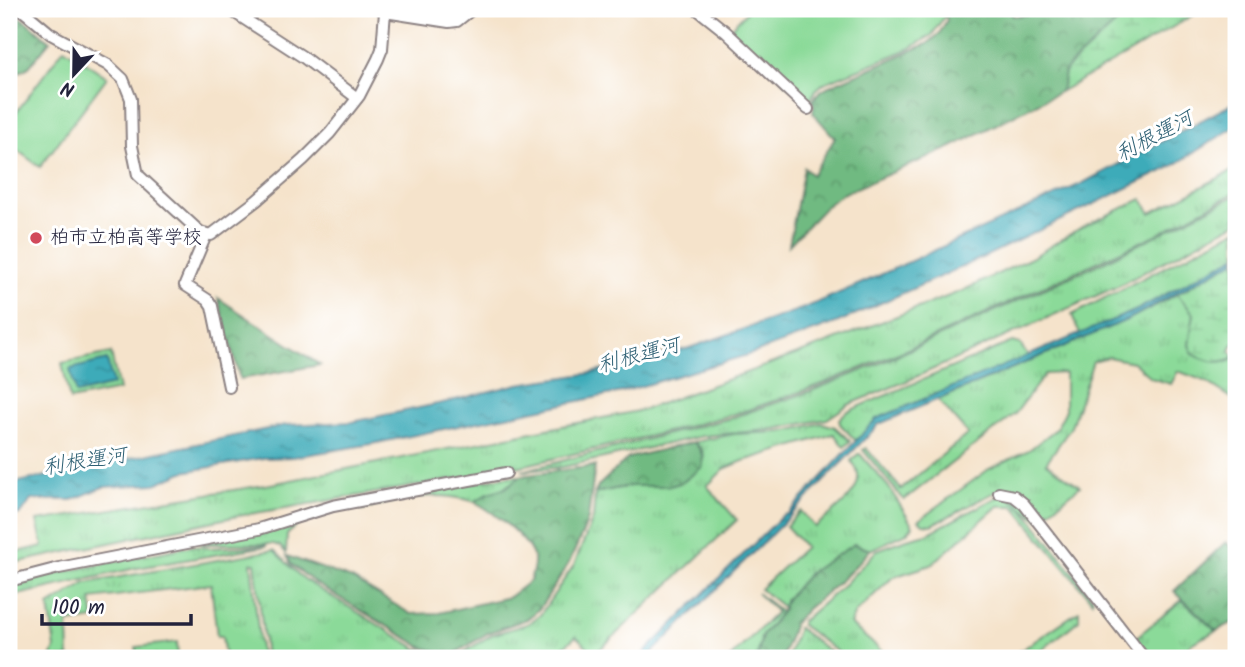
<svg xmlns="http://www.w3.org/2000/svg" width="1245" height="667" viewBox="0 0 1245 667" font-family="Kalam,'Klee One',sans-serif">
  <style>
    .grass { fill: url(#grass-tufts); stroke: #567e6a; stroke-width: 2 }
    .forest { fill: url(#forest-crowns); stroke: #496e5e; stroke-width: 2 }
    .wetland { fill: url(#wetland-marsh); stroke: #567e6a; stroke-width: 2 }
    .park { fill: #8bda99; stroke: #567e6a; stroke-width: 2 }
    .water { fill: url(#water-ripples); stroke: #2f667a; stroke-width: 2 }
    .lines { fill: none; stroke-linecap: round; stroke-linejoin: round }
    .stream { stroke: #3cabb9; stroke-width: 2.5 }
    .street-casing { stroke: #8c8283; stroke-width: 14 }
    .street { stroke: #fff; stroke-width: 10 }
    .poi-dot { fill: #d1495b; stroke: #fff; stroke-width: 2.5 }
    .labels { text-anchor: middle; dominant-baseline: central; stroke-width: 6; stroke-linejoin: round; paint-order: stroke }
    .poi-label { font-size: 19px; fill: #22223b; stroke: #fff; text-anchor: start }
    .water-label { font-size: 21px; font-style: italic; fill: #2e6074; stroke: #fff }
  </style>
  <defs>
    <pattern id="grass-tufts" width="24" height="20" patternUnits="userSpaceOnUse" patternTransform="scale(1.75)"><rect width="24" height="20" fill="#8bda99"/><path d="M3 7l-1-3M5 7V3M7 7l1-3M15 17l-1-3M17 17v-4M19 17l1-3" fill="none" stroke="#78bb85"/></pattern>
    <pattern id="forest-crowns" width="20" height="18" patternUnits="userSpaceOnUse" patternTransform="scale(1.75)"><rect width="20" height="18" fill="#70ba81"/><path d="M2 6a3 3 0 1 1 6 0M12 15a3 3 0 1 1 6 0" fill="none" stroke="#5c976b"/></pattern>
    <pattern id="wetland-marsh" width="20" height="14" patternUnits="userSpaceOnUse" patternTransform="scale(1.75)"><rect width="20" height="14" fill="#8bda99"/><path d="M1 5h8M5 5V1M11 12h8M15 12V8" fill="none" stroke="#78bb85"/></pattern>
    <pattern id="water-ripples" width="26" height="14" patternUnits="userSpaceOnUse" patternTransform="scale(1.75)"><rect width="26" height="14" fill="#3cabb9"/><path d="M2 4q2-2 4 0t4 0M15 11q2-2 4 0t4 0" fill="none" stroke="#328b98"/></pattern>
  </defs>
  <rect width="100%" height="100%" fill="#fff"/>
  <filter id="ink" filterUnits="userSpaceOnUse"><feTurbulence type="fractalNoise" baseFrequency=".0143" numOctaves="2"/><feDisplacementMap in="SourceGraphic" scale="14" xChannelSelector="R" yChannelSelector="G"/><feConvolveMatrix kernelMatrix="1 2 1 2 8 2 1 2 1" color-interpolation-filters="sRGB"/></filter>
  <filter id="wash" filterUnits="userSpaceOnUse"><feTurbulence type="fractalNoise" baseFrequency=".00686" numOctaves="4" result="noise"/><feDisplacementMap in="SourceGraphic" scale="28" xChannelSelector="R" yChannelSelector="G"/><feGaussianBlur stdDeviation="1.57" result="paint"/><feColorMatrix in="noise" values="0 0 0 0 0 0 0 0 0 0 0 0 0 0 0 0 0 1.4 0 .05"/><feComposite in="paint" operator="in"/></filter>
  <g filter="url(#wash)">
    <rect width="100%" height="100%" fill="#f5e3cb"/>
    <g class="grass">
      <path d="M1236,169V192L1158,234L901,352L817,386L745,411L675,430L492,473L238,516L9,564V554L43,546L37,521L271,484L643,410L806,351L962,291L1031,258L1082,227L1142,199L1151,213Z"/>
      <path d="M1236,195V223L1118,286L909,380L848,405L827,419L769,430L703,436L563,467L522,471L731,418L811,391L883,362L1105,261Z"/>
      <path d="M1236,230V256L1137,310L1080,334L1072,315Z"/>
      <path d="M1177,294L1194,314L1189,345L1193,354L1226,362L1236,358V401L1207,382L1178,371L1171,384L1151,378L1133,362L1108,357L1093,361L1071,427L1046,463L1080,486L1039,520L999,490L932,525L923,524L919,520L989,469L1029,450L1056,429L1065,412V373L1045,374L1015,414L904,500L863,450L866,448L901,489L968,434L938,400L1129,319Z"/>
      <path d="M1012,342L1020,344L1028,356L876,419L856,441L840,424L839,419L846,412Z"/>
      <path d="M822,423L835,427L850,441L844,447L834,434L743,461L724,469L707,486L737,520L595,654L576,636L552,658H455L491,635L527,624L540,615L574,565L593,519L595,493L630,486H670L704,457L702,450L694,442L734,434L781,432Z"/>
      <path d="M858,454H860L888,486L913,526L907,533L870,550L854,544L786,599L783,607L760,589L805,547L786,526L801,511L815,527C833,511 875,486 851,461Z"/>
      <path d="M521,476C508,489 490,492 475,502C435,490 401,498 363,510L357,505L503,477Z"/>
      <path d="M999,496H1008L1025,511L1093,598L1092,601L1014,506H998L931,565L893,577L855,613L850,624L890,658H846L801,625V622L842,587L877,550L907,539L927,534Z"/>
      <path d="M301,520L287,535L286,553L280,546L273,544H200Z"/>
      <path d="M191,546L209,548L267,546L132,569L9,597V583Z"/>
      <path d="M274,550L299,575L313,585L418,649L446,658H266L255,563H251L261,657L225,658L222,636H217L211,584L91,599L94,619L68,623L69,658H51L55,648L49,606L86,583Z"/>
      <path d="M757,593L781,612L762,636L757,658H730L777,612Z"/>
      <path d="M1182,600L1216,631L1192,643L1176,658H1148L1133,640Z"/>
      <path d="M1079,611V620L1032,658H1010Z"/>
      <path d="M798,628L800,629L838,658H787Z"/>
      <path d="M177,642L178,658H138L136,647Z"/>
    </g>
    <g class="forest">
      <path d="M944,9H1014L1012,16L1024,15L1034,9H1127L1121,19L1066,69L1061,91L952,147L842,194L825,207L789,245L804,168L812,175L835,138L813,113L814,104L812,102L818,93L827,87L927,44L939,34L947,20Z"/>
      <path d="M14,12L50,41L29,67L12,76L9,85V15Z"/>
      <path d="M218,298L320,365L240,379Z"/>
      <path d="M694,442C702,451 704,456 702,467L683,482L670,486H630L595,493L598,486L628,458Z"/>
      <path d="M595,466L588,518L584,530L569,563L540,608L527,619L488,633L454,654L448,655L422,647L315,583L291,564L287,556L352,579L411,614L439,613L509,597L530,581C532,574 535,566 534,559C529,538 493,512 475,502L488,493L505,488L521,476Z"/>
      <path d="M1226,542L1236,552V621L1216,631L1174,591Z"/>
      <path d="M854,544L870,550L847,575L806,610L794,623L782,658H757L762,636L782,611L786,599L809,573Z"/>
    </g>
    <g class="wetland">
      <path d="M1127,9H1203L1126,55L1061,91L1066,69L1121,19Z"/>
      <path d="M1236,260V343L1232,345L1230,351L1235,357C1219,365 1208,362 1193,354L1189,345L1194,314L1177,294Z"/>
    </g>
    <g class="park">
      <path d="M749,9H944L946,14L932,35L909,49L824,83L816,90L808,104L730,29Z"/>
      <path d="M64,48L107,77L40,167L9,144V122Z"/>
      <path d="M111,353L119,390L70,400L62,363Z"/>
    </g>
    <g class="water">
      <path d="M1236,102V126L1171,167L986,256L836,323L754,353L622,392L372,444L293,457L263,458L183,472L155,484L103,487L72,500H31L22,513L9,518V484L286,425L352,422L447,402L518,384L592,373L689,348L807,307L869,280L1083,183Z"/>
      <path d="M1236,256V260L1129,319L879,424L791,515L647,658H639L783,515L788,514L876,419L1137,310Z"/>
      <path d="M107,360L113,385L76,394L70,369Z"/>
    </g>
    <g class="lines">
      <path class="stream" d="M9,511L13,530"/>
    </g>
  </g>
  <g filter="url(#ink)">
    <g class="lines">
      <g class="street-casing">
        <g id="street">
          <path d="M21,9L51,34L108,65L123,79L131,99L132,146L138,175L200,232L211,235L256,201L303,160L330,133L359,96L378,59L382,49L385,12"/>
          <path d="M229,9L303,57L357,98"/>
          <path d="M381,9L385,12L449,22L457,21L472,9"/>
          <path d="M697,9L726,32L808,109"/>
          <path d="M206,235L185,285L208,300L212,306L229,387"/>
          <path d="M999,493L1014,496L1024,504L1144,658"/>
          <path d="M9,581L59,568L259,529L333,506L506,473"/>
        </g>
      </g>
      <use href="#street" class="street"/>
    </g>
  </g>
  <circle class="poi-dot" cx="36" cy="238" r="7"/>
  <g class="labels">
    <g class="poi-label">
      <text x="50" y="238">柏市立柏高等学校</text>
    </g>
    <g class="water-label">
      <text transform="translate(1155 137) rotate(-28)">利根運河</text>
      <text transform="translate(639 356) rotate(-15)">利根運河</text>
      <text transform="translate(85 462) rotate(-9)">利根運河</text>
    </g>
  </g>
  <rect width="1245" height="667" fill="none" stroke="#fff" stroke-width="35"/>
  <g transform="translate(74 74) rotate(202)" stroke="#ffffff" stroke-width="5" paint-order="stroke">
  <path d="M0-5L12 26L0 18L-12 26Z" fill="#22223b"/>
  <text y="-10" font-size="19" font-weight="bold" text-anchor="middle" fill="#22223b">N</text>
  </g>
  <path d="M42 614v10h149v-10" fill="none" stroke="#22223b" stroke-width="3.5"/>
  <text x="52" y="614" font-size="21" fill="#22223b" stroke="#ffffff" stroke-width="5" paint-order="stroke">100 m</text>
</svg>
